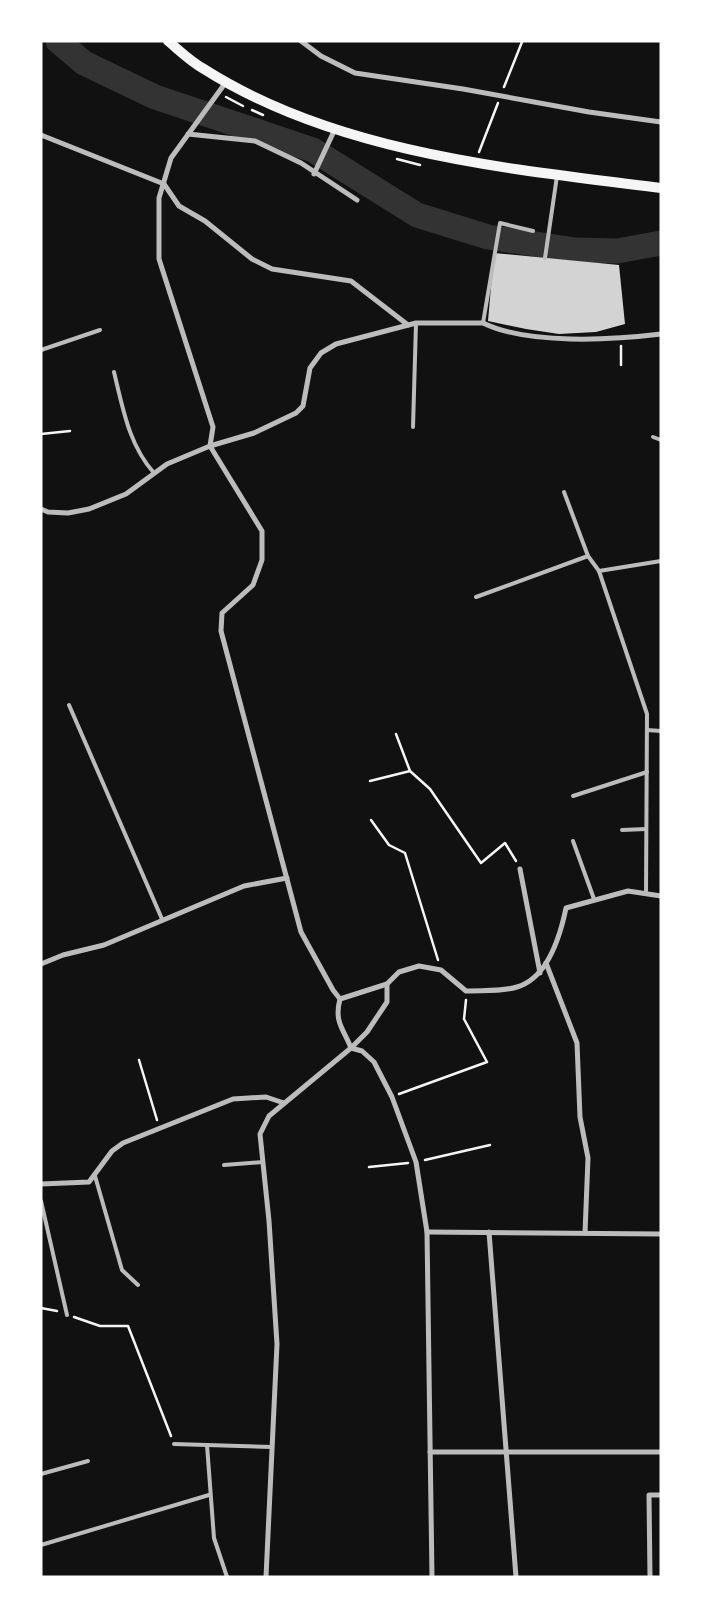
<svg xmlns="http://www.w3.org/2000/svg" width="702" height="1618" viewBox="0 0 702 1618" font-family="Manrope,sans-serif">
  <style>
    .lines { fill: none; stroke-linecap: round; stroke-linejoin: round }
    .river { stroke: #333; stroke-width: 25 }
    .building { fill: #d3d3d3 }
    .path { stroke: #f5f5f5; stroke-width: 2.5 }
    .service { stroke: #bcbcbc; stroke-width: 4 }
    .minor { stroke: #bcbcbc; stroke-width: 5 }
    .secondary { stroke: #f5f5f5; stroke-width: 10 }
  </style>
  <rect width="100%" height="100%" fill="#111"/>
  <g class="lines">
    <path class="river" d="M58,41L84,63L155,97L313,150L417,215L488,237L575,250L617,251L661,243"/>
  </g>
  <path class="building" d="M494,253L619,265L625,324L596,332L559,334L526,329L488,321Z"/>
  <g class="lines">
    <g class="path">
      <path d="M504,87L522,42"/>
      <path d="M226,97L243,106"/>
      <path d="M252,110L263,115"/>
      <path d="M479,152L498,103"/>
      <path d="M397,159L420,165"/>
      <path d="M621,365V346"/>
      <path d="M41,434L70,431"/>
      <path d="M396,734L410,771L430,789L481,863L505,843L516,861"/>
      <path d="M370,781L410,771"/>
      <path d="M371,820L389,845L405,853L438,960"/>
      <path d="M139,1060L157,1120"/>
      <path d="M399,1094L487,1062L464,1019L466,1000"/>
      <path d="M425,1160L490,1145"/>
      <path d="M369,1167L408,1163"/>
      <path d="M41,1308L57,1311"/>
      <path d="M74,1317L100,1326H128L171,1436"/>
    </g>
    <g class="service">
      <path d="M545,258L557,176"/>
      <path d="M483,323L500,223L533,231"/>
      <path d="M41,350L100,330"/>
      <path d="M114,372C123,409 129,445 154,473"/>
      <path d="M413,427L416,323"/>
      <path d="M653,437L661,440"/>
      <path d="M564,492L588,556"/>
      <path d="M476,597L588,556L599,571"/>
      <path d="M69,705L162,919"/>
      <path d="M647,730L661,731"/>
      <path d="M573,796L647,772"/>
      <path d="M622,830L646,829"/>
      <path d="M573,841L594,899"/>
      <path d="M646,894L647,714L599,571L661,561"/>
      <path d="M224,1165L263,1162"/>
      <path d="M95,1176L122,1270L138,1285"/>
      <path d="M41,1201L67,1315"/>
      <path d="M174,1444L272,1447"/>
      <path d="M207,1445L214,1538L227,1577"/>
      <path d="M41,1474L88,1461"/>
      <path d="M41,1545L209,1495"/>
    </g>
    <g class="minor">
      <path d="M301,41L321,56L355,73L463,89L589,112L661,122"/>
      <path d="M226,82L171,158L159,198V259L213,427L210,446L262,531V560L253,585L222,613L221,631L301,932L333,990L340,999L387,984L399,972L419,966L441,970L466,991C483,990 501,992 517,987C548,978 560,937 566,908L628,891L661,896"/>
      <path d="M188,134L255,141L301,163L357,200"/>
      <path d="M41,135L164,184L179,206L205,221L252,259L272,269L351,281L408,325"/>
      <path d="M314,174L335,129"/>
      <path d="M41,509L48,512L68,513L89,509L126,494L167,464L210,446L254,433L296,413L303,406L310,368L321,353L336,344L416,323H483C528,345 612,340 661,334"/>
      <path d="M520,869L540,973"/>
      <path d="M546,963L577,1043L580,1117L588,1158L585,1233"/>
      <path d="M41,964L63,955L104,945L244,886L287,878"/>
      <path d="M340,999C334,1022 343,1028 351,1048L362,1051L374,1062L392,1097L416,1162L427,1232L432,1577"/>
      <path d="M41,1184L89,1182L112,1151L123,1143L233,1099L266,1097L284,1103"/>
      <path d="M427,1232L661,1234"/>
      <path d="M489,1232L516,1577"/>
      <path d="M430,1452H661"/>
      <path d="M266,1577L277,1344L269,1221L260,1134L269,1116L351,1048L367,1032L387,1002V984"/>
      <path d="M650,1577L649,1495H661"/>
    </g>
    <path class="secondary" d="M168,41C180,51 191,62 204,69C336,153 509,169 661,188"/>
  </g>
  <rect width="702" height="1618" fill="none" stroke="#ffffff" stroke-width="85"/>
</svg>
